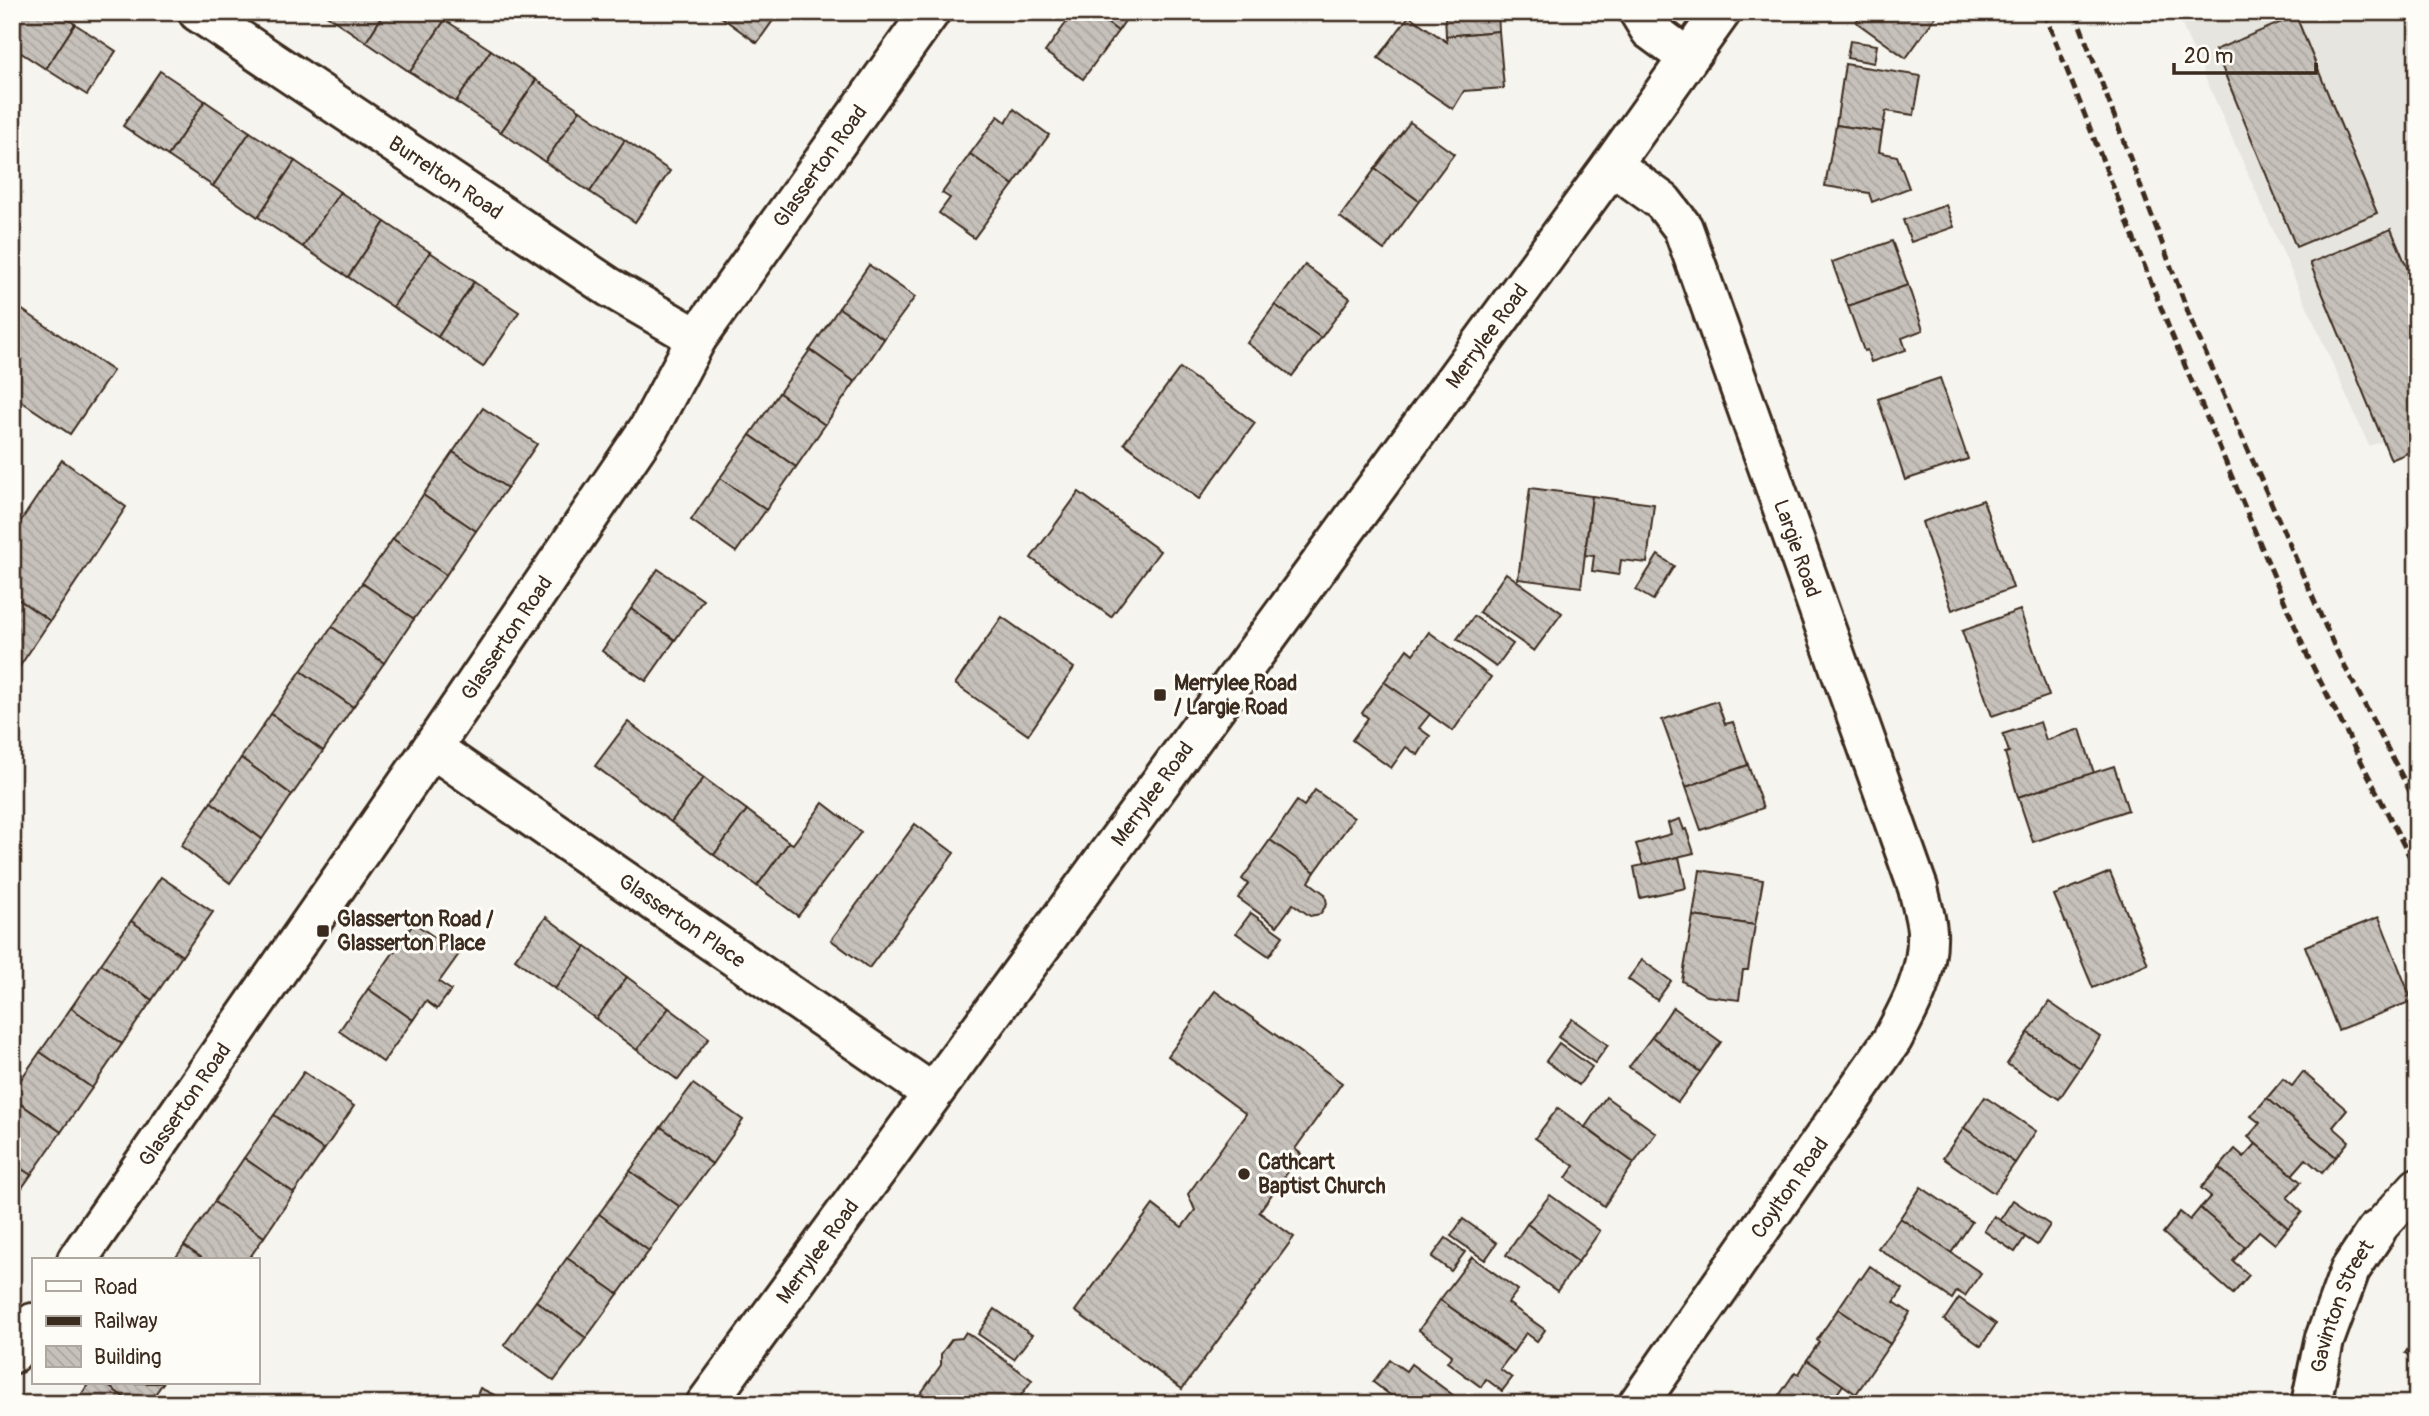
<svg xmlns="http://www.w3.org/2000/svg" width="2429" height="1416" viewBox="0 0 2429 1416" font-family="Pangolin,sans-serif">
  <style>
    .built { fill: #e7e5df }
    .building { fill: url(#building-back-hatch); stroke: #3b2a1e; stroke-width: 2 }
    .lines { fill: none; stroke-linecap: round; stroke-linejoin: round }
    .pedestrian-casing { stroke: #3b2a1e; stroke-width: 40 }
    .minor-casing { stroke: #3b2a1e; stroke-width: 44 }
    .secondary-casing { stroke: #3b2a1e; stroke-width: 44 }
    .pedestrian { stroke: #fdfcf7; stroke-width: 35 }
    .minor { stroke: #fdfcf7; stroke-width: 38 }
    .secondary { stroke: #fdfcf7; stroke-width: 38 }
    .rail { stroke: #3b2a1e; stroke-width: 5; stroke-dasharray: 10 5; stroke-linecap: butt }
    .poi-dot { fill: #3b2a1e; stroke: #fdfcf7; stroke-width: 2.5 }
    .labels { text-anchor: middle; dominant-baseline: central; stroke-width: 6; stroke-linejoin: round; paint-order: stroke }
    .street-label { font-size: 21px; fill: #3b2a1e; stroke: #fdfcf7 }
    .poi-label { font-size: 21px; font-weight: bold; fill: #3b2a1e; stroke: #fdfcf7; text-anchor: start }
  </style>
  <defs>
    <pattern id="building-back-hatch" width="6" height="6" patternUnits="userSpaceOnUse" patternTransform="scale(1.75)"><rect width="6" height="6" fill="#c7c1bb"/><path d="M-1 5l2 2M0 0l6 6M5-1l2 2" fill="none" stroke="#aca6a0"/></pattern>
  </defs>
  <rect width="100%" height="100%" fill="#f5f4ee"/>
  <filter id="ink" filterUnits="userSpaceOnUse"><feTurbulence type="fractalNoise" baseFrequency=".0143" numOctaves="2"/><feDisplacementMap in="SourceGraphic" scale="14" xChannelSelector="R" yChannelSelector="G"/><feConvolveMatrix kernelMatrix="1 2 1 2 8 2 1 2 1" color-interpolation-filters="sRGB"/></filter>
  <g filter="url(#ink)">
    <path class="built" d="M2176,12H2417V430L2369,446Z"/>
    <g class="building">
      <path d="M24,12H57L75,24L46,69L12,47V31Z"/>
      <path d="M322,12H385L366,42Z"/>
      <path d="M385,12H434L445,20L410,72L366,42Z"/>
      <path d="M718,12H779L757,43L717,14Z"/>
      <path d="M1074,12H1093L1118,31L1083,79L1045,52Z"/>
      <path d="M1093,12H1131L1118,31Z"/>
      <path d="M1445,12H1498L1499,31L1446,36Z"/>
      <path d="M1863,12H1939L1906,58L1856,22Z"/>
      <path d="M1409,16L1447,42L1446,36L1499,31L1504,88L1464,91L1453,109L1378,58Z"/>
      <path d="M2296,16L2377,213L2296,247L2215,50Z"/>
      <path d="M445,20L491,50L456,102L410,72Z"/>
      <path d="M75,24L116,51L87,95L46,69Z"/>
      <path d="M1850,41L1877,45L1874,63L1847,58Z"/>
      <path d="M491,50L536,80L501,132L456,102Z"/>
      <path d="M1845,64L1921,76L1914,115L1886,111L1882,132L1836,125Z"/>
      <path d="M160,71L205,101L168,156L123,126Z"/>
      <path d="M536,80L580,110L545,162L501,132Z"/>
      <path d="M205,101L250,132L213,186L168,156Z"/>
      <path d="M1014,109L1049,135L1013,185L970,154L998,116L1006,122Z"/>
      <path d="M580,110L625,140L590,192L545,162Z"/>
      <path d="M1410,122L1454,154L1419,201L1375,169Z"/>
      <path d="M1836,125L1882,132L1879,152L1897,156L1909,188L1872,202L1869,193L1825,186Z"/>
      <path d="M250,132L295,161L258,217L213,186Z"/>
      <path d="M625,140L670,171L635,222L590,192Z"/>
      <path d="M970,154L1013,185L974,238L939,213L950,198L942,193Z"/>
      <path d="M295,161L340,192L303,247L258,217Z"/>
      <path d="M1375,169L1419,201L1384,250L1340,217Z"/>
      <path d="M340,192L385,222L348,277L303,247Z"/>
      <path d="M1946,205L1954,227L1911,242L1903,220Z"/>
      <path d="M385,222L430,252L393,307L348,277Z"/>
      <path d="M2391,229L2417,291V449L2391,460L2310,263Z"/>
      <path d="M1892,241L1908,285L1848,306L1832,262Z"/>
      <path d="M430,252L474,282L438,337L393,307Z"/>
      <path d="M869,265L915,297L884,339L839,308Z"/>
      <path d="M1305,265L1350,298L1321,338L1275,305Z"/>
      <path d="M474,282L519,312L483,367L438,337Z"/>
      <path d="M1908,285L1923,330L1902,338L1906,350L1871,362L1867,350L1864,351L1848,306Z"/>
      <path d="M12,303L113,371L70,434L12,395Z"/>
      <path d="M1275,305L1321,338L1292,376L1247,343Z"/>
      <path d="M839,308L884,339L855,382L810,350Z"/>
      <path d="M810,350L855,382L825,425L779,393Z"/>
      <path d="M1180,368L1255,423L1199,499L1124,443Z"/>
      <path d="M1940,378L1968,459L1905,480L1878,399Z"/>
      <path d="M779,393L825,425L796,467L750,435Z"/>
      <path d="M483,408L537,444L507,488L453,452Z"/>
      <path d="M750,435L796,467L766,510L720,478Z"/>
      <path d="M453,452L507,488L476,531L423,495Z"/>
      <path d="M62,460L126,507L50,621L12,595V534Z"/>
      <path d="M720,478L766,510L736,552L691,520Z"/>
      <path d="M1530,488L1592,496L1581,587L1518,579Z"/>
      <path d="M1079,492L1160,551L1111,617L1031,558Z"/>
      <path d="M423,495L476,531L446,575L393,539Z"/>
      <path d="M1592,496L1654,504L1647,563L1621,560L1619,575L1592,571L1594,556L1585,555Z"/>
      <path d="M1983,500L2013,588L1952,610L1922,522Z"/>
      <path d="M393,539L446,575L414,619L362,583Z"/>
      <path d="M1658,555L1674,566L1653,600L1636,590Z"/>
      <path d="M658,569L703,600L675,640L631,609Z"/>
      <path d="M1506,573L1562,613L1534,651L1479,612Z"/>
      <path d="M362,583L414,619L384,663L332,627Z"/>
      <path d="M12,595L50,621L12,678Z"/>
      <path d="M631,609L675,640L646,681L602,651Z"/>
      <path d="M2020,610L2049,696L1992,716L1962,631Z"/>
      <path d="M1474,616L1513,644L1496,667L1457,639Z"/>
      <path d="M1002,617L1074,668L1028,735L955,684Z"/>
      <path d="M332,627L384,663L353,707L301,671Z"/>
      <path d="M1429,632L1491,677L1453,731L1384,682L1407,649L1413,654Z"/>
      <path d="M301,671L353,707L323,751L271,714Z"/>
      <path d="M1384,682L1430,714L1419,728L1430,736L1418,755L1406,747L1391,768L1352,740L1368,718L1362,713Z"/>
      <path d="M1717,701L1725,724L1733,722L1748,765L1686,787L1662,720Z"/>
      <path d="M271,714L323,751L292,795L241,758Z"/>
      <path d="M628,722L704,778L671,822L595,766Z"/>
      <path d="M2040,722L2046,740L2080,729L2094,773L2018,797L2005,753L2009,752L2003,734Z"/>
      <path d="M241,758L292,795L262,839L211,802Z"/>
      <path d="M1748,765L1763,808L1701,830L1686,787Z"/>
      <path d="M2114,766L2128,810L2033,842L2018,797Z"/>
      <path d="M704,778L747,810L714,855L671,822Z"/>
      <path d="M1315,790L1354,818L1315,872L1270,840L1297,801L1304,806Z"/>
      <path d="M211,802L262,839L230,883L181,846Z"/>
      <path d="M823,803L861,832L798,916L757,886L789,842L793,844Z"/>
      <path d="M747,810L789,842L757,886L714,855Z"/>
      <path d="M1680,819L1684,830L1686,829L1694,853L1643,865L1636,844L1671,834L1668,823Z"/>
      <path d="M915,824L954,853L869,968L831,940Z"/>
      <path d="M1270,840L1315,872L1309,882L1325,894L1327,904L1320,914L1310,916L1293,904L1277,926L1238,898L1248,884L1242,879Z"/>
      <path d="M1679,857L1686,888L1640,898L1634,867Z"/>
      <path d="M1700,870L1763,880L1755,925L1693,916Z"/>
      <path d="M2110,872L2148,964L2093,988L2054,895Z"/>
      <path d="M161,877L213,912L182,956L131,921Z"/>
      <path d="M1251,913L1283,936L1269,956L1236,933Z"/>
      <path d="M1693,916L1755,925L1748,970H1743L1739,1000L1707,996L1682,981Z"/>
      <path d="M546,917L586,947L555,989L515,959Z"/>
      <path d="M2379,917L2412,1001L2338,1030L2305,946Z"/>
      <path d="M131,921L182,956L152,1000L101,964Z"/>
      <path d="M414,923L459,954L439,982L451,990L437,1009L426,1001L413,1020L368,989Z"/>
      <path d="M586,947L627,977L596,1019L555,989Z"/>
      <path d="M1642,960L1671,981L1657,1000L1628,979Z"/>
      <path d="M101,964L152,1000L122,1044L71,1008Z"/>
      <path d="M627,977L669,1008L637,1050L596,1019Z"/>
      <path d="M368,989L413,1020L383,1062L339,1031Z"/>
      <path d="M1215,991L1342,1083L1295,1149L1301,1154L1259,1212L1294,1237L1182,1389L1075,1311L1153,1205L1182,1227L1195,1210L1188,1194L1246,1114L1168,1056Z"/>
      <path d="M2049,1002L2100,1037L2080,1068L2028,1033Z"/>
      <path d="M1673,1007L1721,1042L1700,1072L1652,1037Z"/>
      <path d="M71,1008L122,1044L92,1088L40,1052Z"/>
      <path d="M669,1008L709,1038L678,1080L637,1050Z"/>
      <path d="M1572,1019L1608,1045L1595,1063L1558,1037Z"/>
      <path d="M2028,1033L2080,1068L2059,1099L2007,1064Z"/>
      <path d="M1652,1037L1700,1072L1678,1102L1629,1067Z"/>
      <path d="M1559,1043L1592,1067L1579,1085L1546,1061Z"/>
      <path d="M40,1052L92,1088L61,1132L12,1098V1092Z"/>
      <path d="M304,1072L354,1106L324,1150L274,1115Z"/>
      <path d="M2303,1072L2347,1110L2333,1127L2349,1141L2336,1157L2267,1098L2283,1079L2292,1086Z"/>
      <path d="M693,1084L743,1120L712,1164L661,1127Z"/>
      <path d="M1606,1097L1656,1133L1634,1163L1585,1127Z"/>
      <path d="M1985,1097L2036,1131L2015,1163L1964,1128Z"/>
      <path d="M12,1098L61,1132L31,1175L12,1163Z"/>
      <path d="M2267,1098L2336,1157L2322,1173L2306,1159L2292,1175L2248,1137L2260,1123L2251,1116Z"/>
      <path d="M1558,1108L1634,1163L1604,1206L1566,1178L1574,1166L1535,1138Z"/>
      <path d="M274,1115L324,1150L294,1193L244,1158Z"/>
      <path d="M661,1127L712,1164L680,1207L630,1171Z"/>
      <path d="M1964,1128L2015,1163L1994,1193L1943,1158Z"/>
      <path d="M2256,1144L2301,1182L2287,1198L2302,1212L2288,1228L2219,1168L2235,1149L2244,1157Z"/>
      <path d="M244,1158L294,1193L264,1237L214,1202Z"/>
      <path d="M12,1163L31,1175L12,1202Z"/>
      <path d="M2219,1168L2288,1228L2275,1244L2259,1231L2245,1247L2200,1208L2211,1196L2201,1188Z"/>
      <path d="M630,1171L680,1207L649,1251L599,1214Z"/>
      <path d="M1921,1187L1972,1222L1951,1253L1900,1218Z"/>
      <path d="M1550,1195L1600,1231L1578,1262L1527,1224Z"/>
      <path d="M2013,1200L2050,1225L2037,1245L2000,1220Z"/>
      <path d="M214,1202L264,1237L248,1260H205L184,1246Z"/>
      <path d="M2200,1208L2245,1247L2233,1261L2249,1275L2233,1294L2163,1233L2180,1212L2190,1220Z"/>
      <path d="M599,1214L649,1251L618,1294L567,1258Z"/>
      <path d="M1994,1216L2025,1237L2015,1252L1984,1231Z"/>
      <path d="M1900,1218L1981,1273L1965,1296L1957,1291L1952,1299L1878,1248Z"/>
      <path d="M1463,1219L1497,1243L1485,1260L1451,1236Z"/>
      <path d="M1527,1224L1578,1262L1557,1291L1506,1255Z"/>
      <path d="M1446,1238L1465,1252L1451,1271L1432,1257Z"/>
      <path d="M184,1246L205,1260H174Z"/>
      <path d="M1472,1257L1518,1290L1508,1303L1545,1330L1537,1341L1526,1333L1513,1352L1440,1300Z"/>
      <path d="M567,1258L618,1294L586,1338L536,1301Z"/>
      <path d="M1870,1266L1903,1289L1894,1302L1910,1313L1890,1344L1838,1309L1859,1278L1861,1279Z"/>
      <path d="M2417,1295V1312L2409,1306Z"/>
      <path d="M1959,1298L1996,1324L1981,1346L1944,1320Z"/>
      <path d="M1440,1300L1513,1352L1500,1369L1512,1378L1502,1391L1486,1379L1481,1387L1447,1362L1452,1355L1419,1330Z"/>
      <path d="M536,1301L586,1338L554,1381L504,1345Z"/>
      <path d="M995,1309L1032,1335L1014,1359L978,1334Z"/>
      <path d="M1838,1309L1890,1344L1856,1394L1807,1360L1819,1342L1817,1340Z"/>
      <path d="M966,1332L1032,1380L1015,1404H929L919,1396L941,1365V1354L952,1339L962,1338Z"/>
      <path d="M2417,1337V1361L2405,1353Z"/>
      <path d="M1390,1360L1406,1371L1411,1364L1465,1404H1402L1373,1382Z"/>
      <path d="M1807,1360L1843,1385L1834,1398L1842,1404L1774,1403L1795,1372L1799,1374Z"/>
      <path d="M89,1383H104L134,1404H75Z"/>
      <path d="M104,1383H163L148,1404H134Z"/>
      <path d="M480,1388L513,1404H473Z"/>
      <path d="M919,1396L929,1404H914Z"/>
    </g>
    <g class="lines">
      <g class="pedestrian-casing">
        <path id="pedestrian" d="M2376,1231L2417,1186"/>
      </g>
      <g class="minor-casing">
        <g id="minor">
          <path id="s1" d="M198,12L609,287L697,338"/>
          <path d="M1639,12L1650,30L1688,58"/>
          <path id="s2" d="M1612,165L1663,202L1683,228L1918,888C1921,902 1926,917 1927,931C1929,972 1911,1005 1892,1040L1638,1404"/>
          <path id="s3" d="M432,748L932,1093"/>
          <path id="s4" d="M77,1260L432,748L649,428L697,338L930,12"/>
          <path d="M12,1354L33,1323"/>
          <path id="s5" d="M2311,1404L2324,1341L2350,1270L2376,1231"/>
        </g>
      </g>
      <g class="secondary-casing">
        <g id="secondary">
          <path id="s6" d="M706,1404L1612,165L1721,12"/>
        </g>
      </g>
      <use href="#pedestrian" class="pedestrian"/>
      <use href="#minor" class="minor"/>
      <use href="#secondary" class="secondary"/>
      <g class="rail">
        <path d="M2044,12L2169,328L2308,657L2417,871"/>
        <path d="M2075,12L2191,320L2335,648L2417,805"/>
      </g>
    </g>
  </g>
  <g class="poi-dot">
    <rect x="1153" y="688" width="14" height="14" rx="3.5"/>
    <rect x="316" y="924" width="14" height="14" rx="3.5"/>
    <circle cx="1244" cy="1174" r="7"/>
  </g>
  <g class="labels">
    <g class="street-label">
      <text stroke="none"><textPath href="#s4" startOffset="1323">Glasserton Road</textPath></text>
      <text stroke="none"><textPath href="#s1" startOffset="298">Burrelton Road</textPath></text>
      <text stroke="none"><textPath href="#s6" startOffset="1323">Merrylee Road</textPath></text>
      <text stroke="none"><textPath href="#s2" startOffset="436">Largie Road</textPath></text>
      <text stroke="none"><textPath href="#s4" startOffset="756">Glasserton Road</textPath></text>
      <text stroke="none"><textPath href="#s6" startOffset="756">Merrylee Road</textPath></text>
      <text stroke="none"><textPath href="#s3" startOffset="304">Glasserton Place</textPath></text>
      <text stroke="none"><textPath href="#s4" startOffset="189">Glasserton Road</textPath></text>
      <text transform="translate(1790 1188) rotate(-55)">Coylton Road</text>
      <text stroke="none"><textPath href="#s6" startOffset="189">Merrylee Road</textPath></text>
      <text stroke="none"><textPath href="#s5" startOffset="103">Gavinton Street</textPath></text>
    </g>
    <g class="poi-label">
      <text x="1174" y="683">Merrylee Road<tspan x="1174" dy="24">/ Largie Road</tspan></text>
      <text x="337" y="919">Glasserton Road /<tspan x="337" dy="24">Glasserton Place</tspan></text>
      <text x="1258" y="1162">Cathcart<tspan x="1258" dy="24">Baptist Church</tspan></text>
    </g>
  </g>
  <rect width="2429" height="1416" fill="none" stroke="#fdfcf7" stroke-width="42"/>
  <rect x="21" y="21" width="2387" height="1374" fill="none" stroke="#3b2a1e" stroke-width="2.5" filter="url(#ink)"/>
  <rect x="32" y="1258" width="228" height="126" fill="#fdfcf7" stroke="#afa8a0" stroke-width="2"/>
  <rect x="46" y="1281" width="35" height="10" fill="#fdfcf7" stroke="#afa8a0" stroke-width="2"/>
  <text x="94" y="1294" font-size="21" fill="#3b2a1e">Road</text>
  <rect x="46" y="1316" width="35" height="10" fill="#3b2a1e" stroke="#afa8a0" stroke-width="2"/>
  <text x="94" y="1328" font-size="21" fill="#3b2a1e">Railway</text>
  <rect x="46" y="1346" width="35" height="21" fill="url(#building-back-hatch)" stroke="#afa8a0" stroke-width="2"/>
  <text x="94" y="1364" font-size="21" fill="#3b2a1e">Building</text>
  <path d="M2174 63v10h142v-10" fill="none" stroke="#3b2a1e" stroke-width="3.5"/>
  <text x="2184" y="63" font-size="21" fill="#3b2a1e" stroke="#fdfcf7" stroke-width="5" paint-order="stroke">20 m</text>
</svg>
